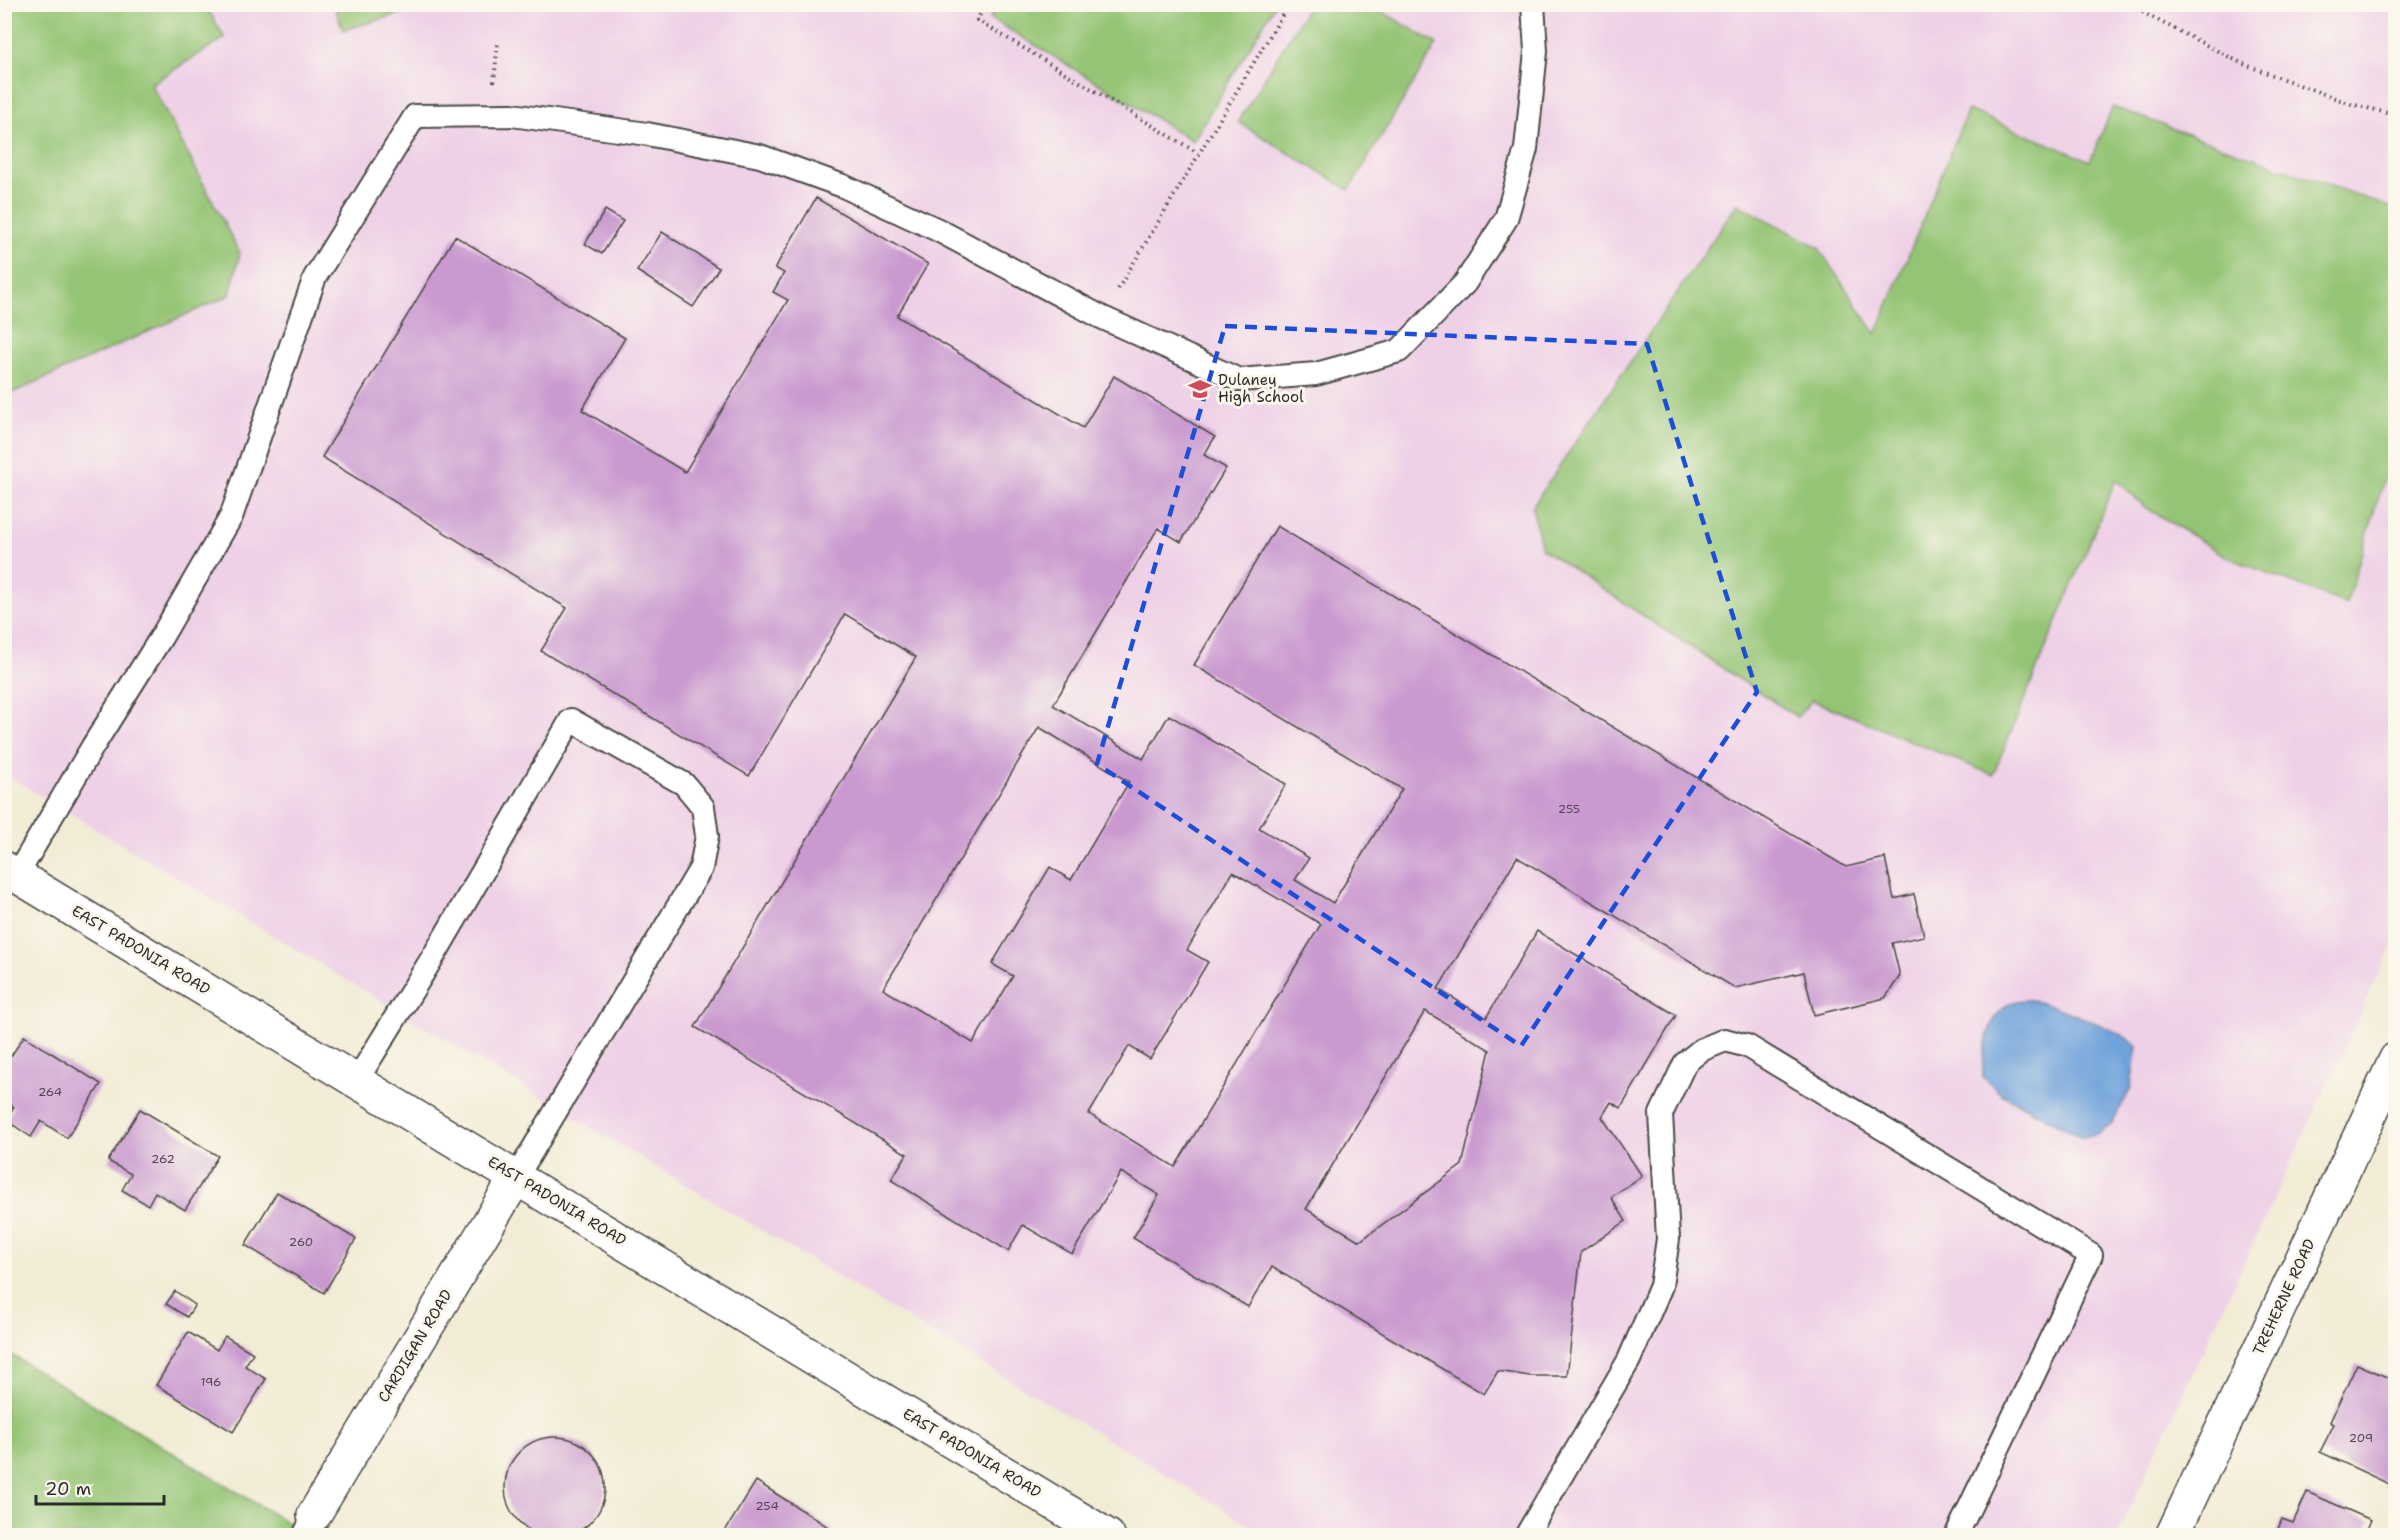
<svg xmlns="http://www.w3.org/2000/svg" width="2400" height="1540" viewBox="0 0 2400 1540" font-family="'Shantell Sans',sans-serif">
  <style>
    .built { fill: #eed0e7 }
    .green { fill: #94c474; stroke: #607850; stroke-width: 1.5 }
    .water { fill: #6fa3db; stroke: #4d6783; stroke-width: 1.5 }
    .building { fill: #c999cf; fill-rule: evenodd }
    .lines { fill: none; stroke-linecap: round; stroke-linejoin: round }
    .service-casing { stroke: #494844; stroke-width: 26 }
    .minor-casing { stroke: #494844; stroke-width: 36 }
    .tertiary-casing { stroke: #494844; stroke-width: 36 }
    .path { stroke: #494844; stroke-width: 4; stroke-dasharray: 1.5 4.5; stroke-linecap: butt }
    .service { stroke: #fff; stroke-width: 22 }
    .minor { stroke: #fff; stroke-width: 33 }
    .tertiary { stroke: #fff; stroke-width: 33 }
    .marked { fill: none; stroke: #1d4ed8; stroke-width: 4.5; stroke-dasharray: 12 8; stroke-linejoin: round }
    .labels { text-anchor: middle; dominant-baseline: central; stroke-width: 6; stroke-linejoin: round; paint-order: stroke }
    .number-label { font-size: 12px; fill: #524654 }
    .poi-label { font-size: 15px; fill: #2b2b2b; stroke: #fbf7ec; text-anchor: start }
    .street-label { font-size: 15px; fill: #2b2b2b; stroke: #fbf7ec }
  </style>
  <rect width="100%" height="100%" fill="#fbf7ec"/>
  <filter id="ink" filterUnits="userSpaceOnUse"><feTurbulence type="fractalNoise" baseFrequency=".0167" numOctaves="2"/><feDisplacementMap in="SourceGraphic" scale="12" xChannelSelector="R" yChannelSelector="G"/><feConvolveMatrix kernelMatrix="1 2 1 2 8 2 1 2 1" color-interpolation-filters="sRGB"/></filter>
  <filter id="wash" filterUnits="userSpaceOnUse"><feTurbulence type="fractalNoise" baseFrequency=".008" numOctaves="4" result="noise"/><feDisplacementMap in="SourceGraphic" scale="24" xChannelSelector="R" yChannelSelector="G"/><feGaussianBlur stdDeviation="1.35" result="paint"/><feColorMatrix in="noise" values="0 0 0 0 0 0 0 0 0 0 0 0 0 0 0 0 0 1.4 0 .05"/><feComposite in="paint" operator="in"/></filter>
  <g filter="url(#wash)">
    <rect width="100%" height="100%" fill="#f2ecd5"/>
    <path class="built" d="M4,5H2395V939L2117,1535H1266L5,774Z"/>
    <g class="green">
      <path d="M4,5H205L225,38L151,84L240,253L230,295L5,396Z"/>
      <path d="M334,5V4L430,5L343,30Z"/>
      <path d="M998,5V4L1275,5L1193,141L990,18Z"/>
      <path d="M1309,5H1371L1437,44L1349,190L1238,122Z"/>
      <path d="M2113,107L2395,209V444L2346,604L2227,557L2145,507L2116,479L1993,775L1812,700L1797,717L1542,549L1532,507L1737,204L1818,247L1876,334L1968,110L2090,161Z"/>
      <path d="M5,1351L308,1535H5Z"/>
    </g>
    <path class="water" d="M2030,1000C2049,1004 2128,1032 2137,1047L2130,1090L2112,1123L2097,1135L2082,1137L2001,1094L1983,1077C1982,1053 1987,1015 2011,1003C2016,1000 2024,1000 2030,1000Z"/>
    <g id="blocks">
      <g class="building">
        <path d="M816,198L928,264L897,316L1083,428L1114,376L1215,437L1204,455L1226,468L1181,542L1158,528L1053,705L1143,759L1169,715L1286,784L1259,828L1309,858L1295,880L1333,903L1402,789L1194,665L1277,526L1846,867L1885,858L1894,899L1914,894L1924,936L1892,943L1900,976L1885,998L1814,1015L1804,972L1735,988L1517,857L1438,989L1486,1018L1537,931L1676,1015L1621,1108L1611,1102L1602,1117L1642,1176L1611,1197L1626,1221L1581,1252L1567,1376H1530L1498,1371L1484,1394L1272,1267L1248,1307L1133,1238L1159,1195L1121,1172L1072,1254L1023,1225L1008,1251L891,1180L907,1154L695,1027L916,657L845,614L749,776L541,651L567,608L322,457L455,236L625,338L582,410L685,472L788,300L773,292L784,273L775,268ZM1039,727L1129,782L1071,880L1050,867L992,964L1013,976L973,1043L883,989ZM1233,872L1321,924L1175,1167L1089,1114L1129,1046L1150,1059L1208,962L1187,950ZM1425,1011L1490,1050L1462,1165L1360,1241L1306,1209Z"/>
        <path d="M605,210L623,221L602,254L585,244Z"/>
        <path d="M662,232L719,268L693,307L637,271Z"/>
        <path d="M24,1036L101,1084L67,1138L41,1121L31,1137L6,1120L14,1107L4,1101V1067Z"/>
        <path d="M140,1109L218,1156L185,1210L155,1192L148,1205L122,1190L131,1174L108,1161Z"/>
        <path d="M277,1192L356,1239L324,1293L245,1245Z"/>
        <path d="M175,1291L195,1305L187,1317L166,1304Z"/>
        <path d="M188,1332L217,1350L225,1336L253,1353L245,1366L266,1379L233,1432L156,1385Z"/>
        <path d="M2357,1364L2396,1381V1471L2389,1484L2320,1452L2334,1424L2330,1422Z"/>
        <circle cx="555" cy="1487" r="50"/>
        <path d="M756,1481L833,1530L829,1536H722Z"/>
        <path d="M2307,1492L2371,1520L2364,1536H2275L2282,1519L2293,1523Z"/>
      </g>
    </g>
  </g>
  <g filter="url(#ink)">
    <use href="#blocks" fill-opacity="0" stroke="#494844" stroke-width="1.5"/>
    <g class="lines">
      <g class="service-casing">
        <g id="service">
          <path d="M17,875L93,746L162,636L231,517L315,277L415,116L512,115L647,134L760,156L843,186L938,230L1101,317L1239,380L1316,374L1399,351L1465,283L1506,219L1526,149L1536,51L1533,4"/>
          <path d="M357,1080L436,952L571,720L684,784L703,807L707,836L701,868L517,1176"/>
          <path d="M304,1536L314,1515"/>
          <path d="M1526,1536L1629,1360L1661,1286L1668,1239L1661,1114L1685,1063L1701,1050L1725,1040L1747,1046L2091,1255L1956,1536"/>
        </g>
      </g>
      <g class="minor-casing">
        <g id="minor">
          <path d="M314,1515L517,1176"/>
          <path d="M2172,1536L2396,1059"/>
        </g>
      </g>
      <g class="tertiary-casing">
        <path id="tertiary" d="M4,868L1108,1536"/>
      </g>
      <g class="path">
        <path d="M986,4L977,20L1198,153"/>
        <path d="M2126,4L2243,64L2351,104L2396,115"/>
        <path d="M494,82L498,41"/>
        <path d="M1118,289L1289,4"/>
      </g>
      <use href="#service" class="service"/>
      <use href="#minor" class="minor"/>
      <use href="#tertiary" class="tertiary"/>
    </g>
  </g>
  <path class="marked" d="M1225,326L1647,344L1757,692L1521,1046L1097,764Z"/>
  <defs>
    <g id="school-bare" transform="scale(1.8)"><path d="M0-5L7-2L0 1L-7-2ZM-4 1L0 2.5L4 1V4Q0 6-4 4Z" fill="#d1495b" stroke="#fbf7ec" stroke-width="2.5" paint-order="stroke"/></g>
  </defs>
  <g fill-rule="evenodd">
    <use href="#school-bare" x="1200" y="389"/>
  </g>
  <g class="labels">
    <g class="number-label">
      <text x="1569" y="809">255</text>
      <text x="50" y="1092">264</text>
      <text x="163" y="1159">262</text>
      <text x="301" y="1242">260</text>
      <text x="211" y="1382">196</text>
      <text x="2361" y="1438">209</text>
      <text x="767" y="1506">254</text>
    </g>
    <g class="poi-label">
      <text x="1218" y="380">Dulaney<tspan x="1218" dy="17">High School</tspan></text>
    </g>
    <g class="street-label">
      <text transform="translate(141 950) rotate(31)">EAST PADONIA ROAD</text>
      <text transform="translate(557 1201) rotate(31)">EAST PADONIA ROAD</text>
      <text transform="translate(2284 1297) rotate(-65)">TREHERNE ROAD</text>
      <text transform="translate(415 1346) rotate(-59)">CARDIGAN ROAD</text>
      <text transform="translate(972 1453) rotate(31)">EAST PADONIA ROAD</text>
    </g>
  </g>
  <rect width="2400" height="1540" fill="none" stroke="#fbf7ec" stroke-width="24"/>
  <path d="M36 1495v9h128v-9" fill="none" stroke="#2b2b2b" stroke-width="3"/>
  <text x="45" y="1495" font-size="18" fill="#2b2b2b" stroke="#fbf7ec" stroke-width="4.5" paint-order="stroke">20 m</text>
</svg>
